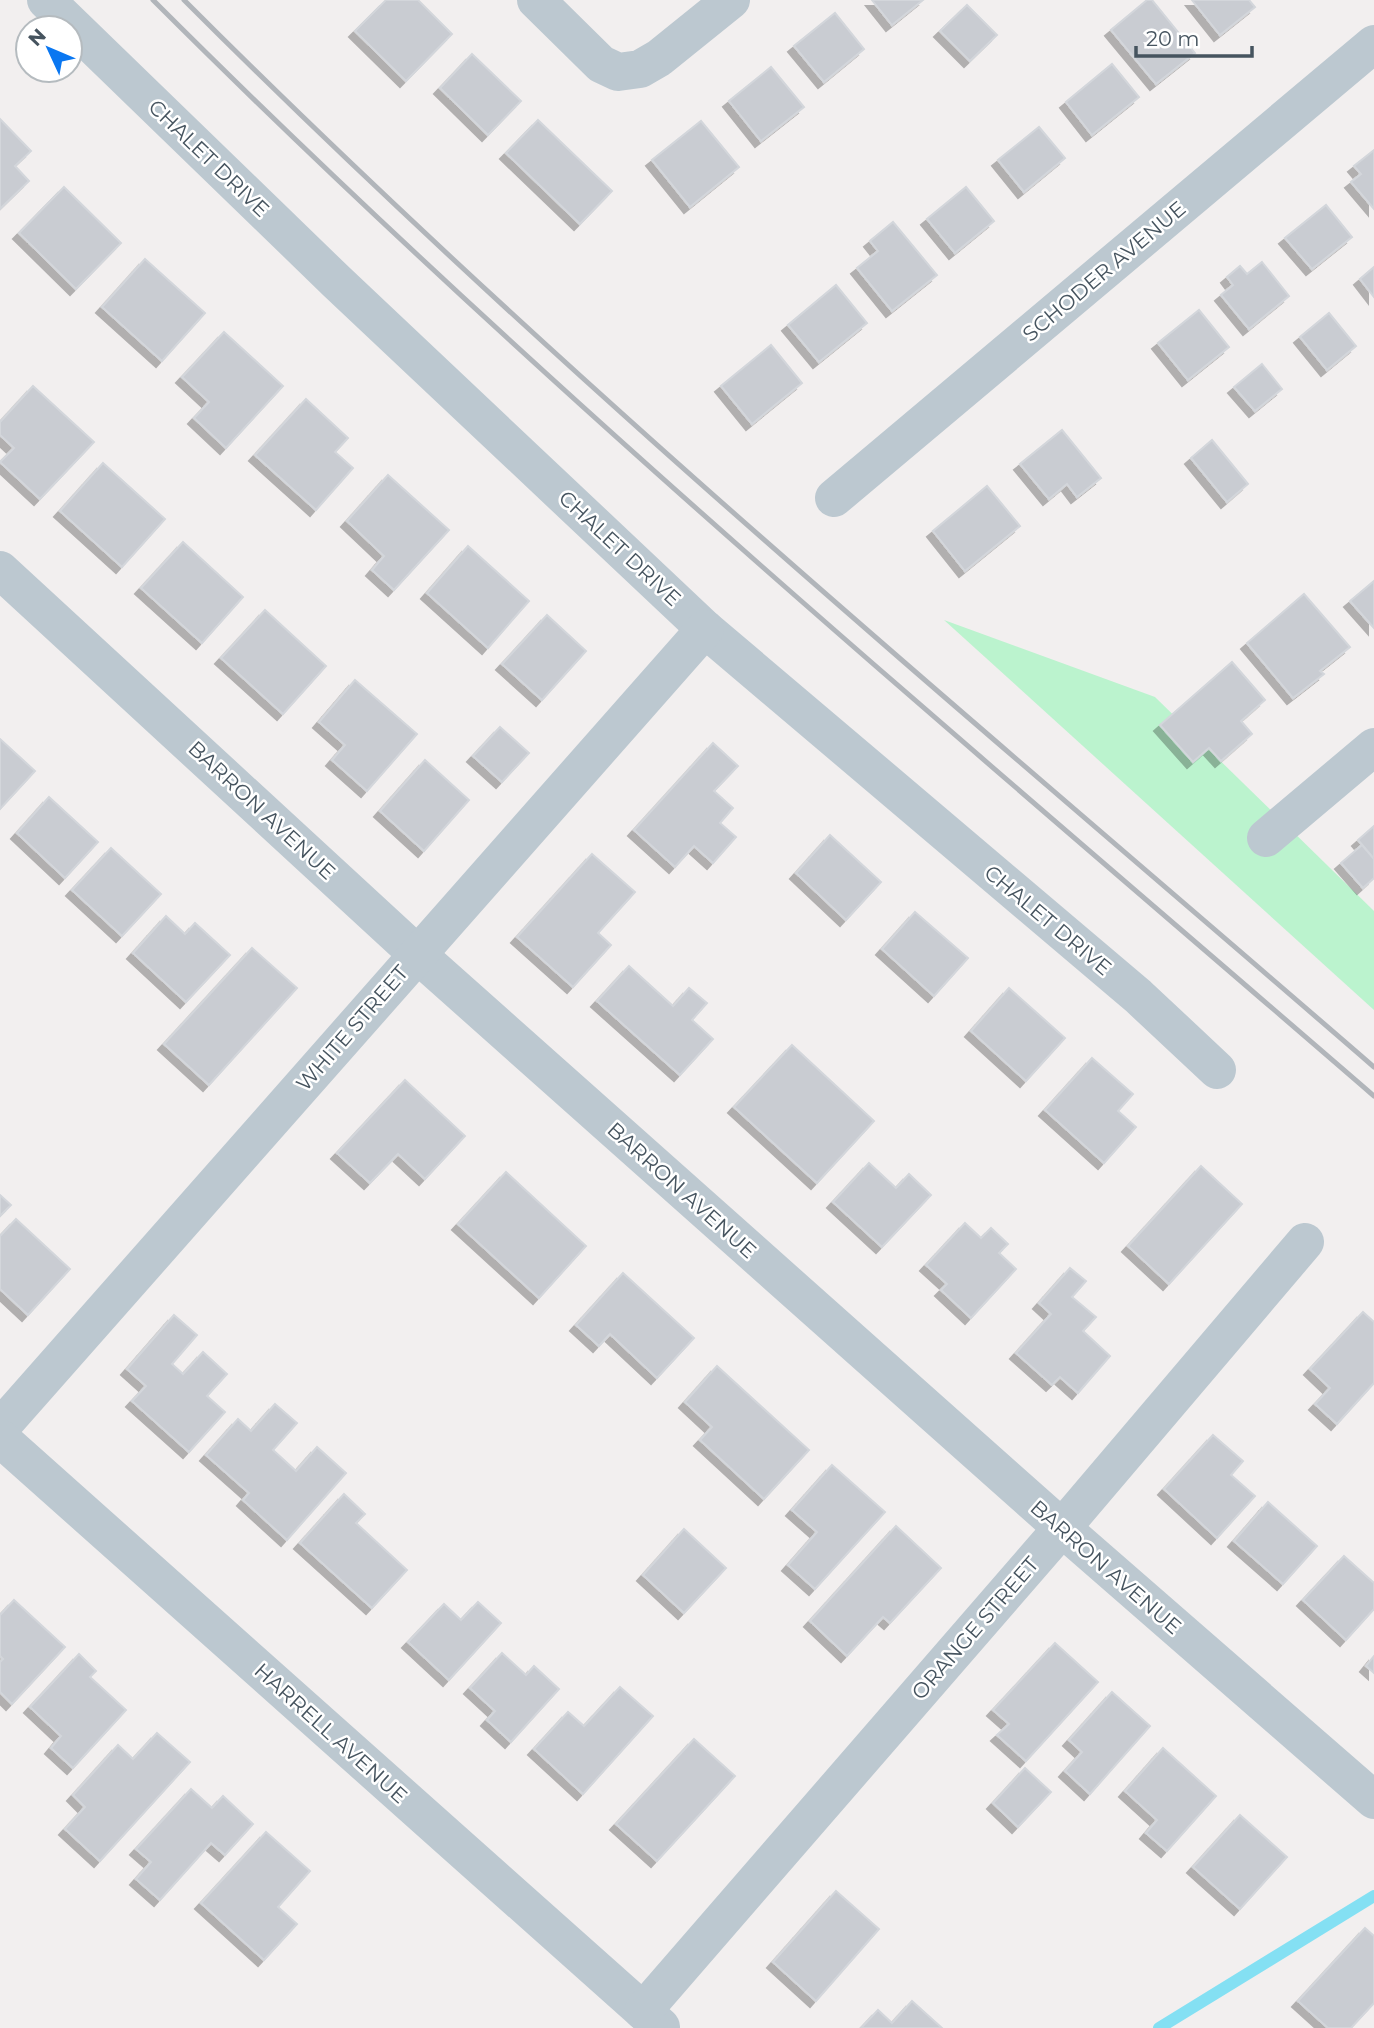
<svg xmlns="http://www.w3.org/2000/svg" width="1374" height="2028" viewBox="0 0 1374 2028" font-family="Montserrat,sans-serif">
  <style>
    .green { fill: #bbf3ce }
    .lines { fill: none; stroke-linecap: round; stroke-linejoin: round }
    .stream { stroke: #84e0f3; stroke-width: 12 }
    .building { fill: #c9ccd2; stroke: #d3d6db; stroke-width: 2; filter: url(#shadow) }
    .minor { stroke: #bcc8d0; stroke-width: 38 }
    .rail { stroke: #b1b5ba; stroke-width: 5 }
    .labels { text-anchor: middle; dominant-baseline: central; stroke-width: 5; stroke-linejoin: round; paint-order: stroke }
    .street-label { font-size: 21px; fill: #46545f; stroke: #fff }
  </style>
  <defs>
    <filter id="shadow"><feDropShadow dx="-6" dy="6" stdDeviation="0" flood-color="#0004"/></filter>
  </defs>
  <rect width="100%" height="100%" fill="#f2efef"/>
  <path class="green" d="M944,620L1155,697L1374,911V1010Z"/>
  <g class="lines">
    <path class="stream" d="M1159,2028L1374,1896"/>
  </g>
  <g class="building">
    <path d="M386,0H418L452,34L406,81L355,31Z"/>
    <path d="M872,0H923L892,25Z"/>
    <path d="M1147,0H1152L1195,53L1156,84L1111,30Z"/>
    <path d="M1192,0H1249L1255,7L1220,35Z"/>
    <path d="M967,5L997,35L970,61L940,31Z"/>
    <path d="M835,13L864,49L824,82L794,46Z"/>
    <path d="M472,54L521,101L488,135L440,88Z"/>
    <path d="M1112,64L1139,97L1092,135L1066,102Z"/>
    <path d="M771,67L804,107L761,141L729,101Z"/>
    <path d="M0,119L31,151L15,166L29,181L0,209Z"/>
    <path d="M538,120L612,191L580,224L506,153Z"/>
    <path d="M701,121L739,167L690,207L652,160Z"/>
    <path d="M1039,127L1065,158L1024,192L998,160Z"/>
    <path d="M1374,150V209L1351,182L1361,174L1354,166Z"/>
    <path d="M64,187L121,243L76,289L19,233Z"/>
    <path d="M966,187L994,221L955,253L927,219Z"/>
    <path d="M1326,205L1352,237L1312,269L1285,238Z"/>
    <path d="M893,222L937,275L892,311L857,268L878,251L870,241Z"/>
    <path d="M145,259L205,313L162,361L102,307Z"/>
    <path d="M1262,262L1289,296L1249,329L1221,295L1233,285L1227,277L1240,266L1247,274Z"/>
    <path d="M1374,267V297L1360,279Z"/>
    <path d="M836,285L867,323L819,362L788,325Z"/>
    <path d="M1199,310L1229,347L1188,380L1158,343Z"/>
    <path d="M1329,313L1356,346L1327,370L1300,337Z"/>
    <path d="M224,332L283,386L226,448L194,418L209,402L182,377Z"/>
    <path d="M771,345L802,383L752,424L721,386Z"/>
    <path d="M1262,364L1282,389L1255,411L1234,387Z"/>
    <path d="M33,386L94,442L40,499L0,462L14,448L0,435V422Z"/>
    <path d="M306,399L348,438L335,452L353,468L316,510L255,455Z"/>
    <path d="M1062,430L1101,478L1077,497L1067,484L1049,499L1020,464Z"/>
    <path d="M1212,440L1248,484L1227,502L1191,458Z"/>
    <path d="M103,463L165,519L122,567L60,511Z"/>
    <path d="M388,475L449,530L394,590L372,570L384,556L347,521Z"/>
    <path d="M987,486L1020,526L965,571L933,531Z"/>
    <path d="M183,542L243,597L202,643L141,588Z"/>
    <path d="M468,546L529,601L488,648L427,593Z"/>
    <path d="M1374,581V628L1350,601Z"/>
    <path d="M1304,594L1350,647L1320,671L1324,674L1293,698L1247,643Z"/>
    <path d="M265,610L326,666L283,714L221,658Z"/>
    <path d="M547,615L586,651L542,700L502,664Z"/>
    <path d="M1232,662L1265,700L1241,721L1252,734L1221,761L1209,748L1193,762L1160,725Z"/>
    <path d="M355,680L417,734L367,791L332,760L345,745L319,722Z"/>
    <path d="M500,727L529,753L502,782L473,756Z"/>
    <path d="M0,739L35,771L0,809Z"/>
    <path d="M713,743L738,766L714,791L733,808L720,823L736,837L713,863L694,846L675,867L634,830Z"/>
    <path d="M425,760L469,800L424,851L380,811Z"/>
    <path d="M49,797L98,842L65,878L17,833Z"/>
    <path d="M1374,826V859L1358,840Z"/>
    <path d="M830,835L881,882L846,920L796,873Z"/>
    <path d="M1362,845L1374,859V878L1363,888L1341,863Z"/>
    <path d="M111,848L161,894L122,936L72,890Z"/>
    <path d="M592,854L635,892L598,933L611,945L573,987L517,937Z"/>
    <path d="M915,912L968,958L934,996L882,949Z"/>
    <path d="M166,916L185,934L195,923L230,955L186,1002L133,953Z"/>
    <path d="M252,948L297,988L209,1085L164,1044Z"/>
    <path d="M629,966L673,1006L689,988L707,1003L692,1020L713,1039L680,1075L597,1001Z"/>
    <path d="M1009,988L1065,1038L1026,1081L971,1031Z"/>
    <path d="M792,1045L874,1121L817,1183L734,1107Z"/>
    <path d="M1092,1058L1133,1094L1118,1111L1136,1127L1104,1163L1045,1110Z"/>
    <path d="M405,1080L465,1136L425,1179L398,1154L370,1183L337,1153Z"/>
    <path d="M869,1163L896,1188L909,1174L931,1195L882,1247L833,1202Z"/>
    <path d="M1201,1166L1242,1204L1169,1284L1128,1246Z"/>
    <path d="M506,1172L586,1246L539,1298L458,1224Z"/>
    <path d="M0,1195L11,1205L0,1216Z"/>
    <path d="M16,1219L70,1269L28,1315L0,1289V1236Z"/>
    <path d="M965,1223L981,1238L991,1228L1008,1244L999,1253L1016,1269L971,1318L941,1290L947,1284L926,1265Z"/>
    <path d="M1070,1268L1086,1281L1072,1297L1096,1317L1083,1331L1110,1356L1078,1393L1060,1377L1052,1385L1016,1353L1051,1314L1039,1303Z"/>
    <path d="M623,1273L694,1338L657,1378L610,1334L599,1346L576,1325Z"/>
    <path d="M1363,1312L1374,1322V1383L1337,1424L1315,1404L1330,1388L1310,1369Z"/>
    <path d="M174,1315L197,1335L172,1364L183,1374L203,1352L227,1374L207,1396L225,1412L189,1452L132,1401L146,1386L127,1369Z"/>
    <path d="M717,1366L809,1450L764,1499L700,1440L712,1427L685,1402Z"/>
    <path d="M275,1404L297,1423L273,1450L296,1471L317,1447L346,1473L287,1540L243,1500L249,1493L206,1455L238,1419L251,1431Z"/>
    <path d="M1213,1435L1243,1461L1231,1475L1255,1496L1217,1538L1164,1489Z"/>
    <path d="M832,1465L885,1512L815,1589L788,1565L817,1532L792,1510Z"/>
    <path d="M344,1494L365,1514L356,1523L407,1570L372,1608L300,1543Z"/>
    <path d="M1268,1502L1317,1546L1283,1584L1234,1541Z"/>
    <path d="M896,1526L941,1568L890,1623L883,1617L847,1656L810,1621Z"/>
    <path d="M684,1529L726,1568L684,1613L643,1575Z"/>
    <path d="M1344,1556L1374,1583V1609L1346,1640L1303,1600Z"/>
    <path d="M14,1600L65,1647L12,1704L0,1692V1662L3,1659L0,1656V1615Z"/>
    <path d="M478,1602L501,1623L449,1680L408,1642L444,1604L461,1620Z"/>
    <path d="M1055,1643L1098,1682L1026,1761L997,1735L1009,1724L993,1710Z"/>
    <path d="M502,1653L526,1675L534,1666L559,1689L511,1742L487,1720L495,1711L470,1688Z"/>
    <path d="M79,1654L96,1671L90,1677L126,1710L73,1768L51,1748L61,1736L30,1707Z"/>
    <path d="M1374,1656V1673L1366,1666Z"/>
    <path d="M620,1687L653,1716L583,1794L534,1749L568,1712L584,1726Z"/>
    <path d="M1112,1692L1150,1726L1090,1794L1065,1771L1082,1752L1069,1740Z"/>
    <path d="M157,1733L190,1762L100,1861L65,1829L85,1807L73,1795L118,1745L133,1759Z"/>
    <path d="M694,1739L735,1776L657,1861L616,1824Z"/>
    <path d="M1163,1748L1216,1796L1167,1851L1146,1833L1157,1820L1125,1791Z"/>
    <path d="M1025,1768L1051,1792L1018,1827L993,1803Z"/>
    <path d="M191,1789L212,1808L223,1796L253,1824L225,1855L211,1843L160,1900L136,1879L151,1862L136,1849Z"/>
    <path d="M1240,1815L1287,1857L1240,1909L1193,1867Z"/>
    <path d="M266,1832L310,1871L278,1907L297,1924L264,1960L201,1903Z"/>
    <path d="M836,1891L879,1929L816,2001L773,1962Z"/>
    <path d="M1365,1928L1374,1936V2003L1351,2028H1328L1298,2001Z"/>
    <path d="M912,2001L942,2028H861L878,2010L892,2023Z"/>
  </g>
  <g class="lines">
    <g class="minor">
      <path d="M46,0L337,282L705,629L1138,996L1217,1070"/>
      <path d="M536,0L601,64L618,72L640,69L659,58L731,0"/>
      <path d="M834,498L1374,44"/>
      <path d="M0,570L417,954L1062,1528L1374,1800"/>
      <path d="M1266,838L1374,747"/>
      <path d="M0,1428L705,629"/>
      <path d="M0,1438L661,2027"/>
      <path d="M643,2011L1062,1528L1305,1242"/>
    </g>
    <g class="rail">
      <path d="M153,0C540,387 960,738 1374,1096"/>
      <path d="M184,0C560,377 971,718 1374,1067"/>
    </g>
  </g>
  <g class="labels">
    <g class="street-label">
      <text transform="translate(209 158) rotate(44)">CHALET DRIVE</text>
      <text transform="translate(1104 271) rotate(-40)">SCHODER AVENUE</text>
      <text transform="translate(620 548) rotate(43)">CHALET DRIVE</text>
      <text transform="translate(262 810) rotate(43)">BARRON AVENUE</text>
      <text transform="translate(1048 920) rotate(40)">CHALET DRIVE</text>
      <text transform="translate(352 1028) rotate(-49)">WHITE STREET</text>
      <text transform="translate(682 1190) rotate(42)">BARRON AVENUE</text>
      <text transform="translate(1106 1567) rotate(41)">BARRON AVENUE</text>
      <text transform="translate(975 1628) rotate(-49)">ORANGE STREET</text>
      <text transform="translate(331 1733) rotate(42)">HARRELL AVENUE</text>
    </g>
  </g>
  <g transform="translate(49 49) rotate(314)"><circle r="33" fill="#ffffff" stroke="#b5bbbf" stroke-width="2"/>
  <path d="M0-5L12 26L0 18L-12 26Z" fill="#0a77f1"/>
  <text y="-10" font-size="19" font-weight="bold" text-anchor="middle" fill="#46545f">N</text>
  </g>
  <path d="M1136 46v10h116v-10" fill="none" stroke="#46545f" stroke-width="3.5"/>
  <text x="1146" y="46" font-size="21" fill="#46545f" stroke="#ffffff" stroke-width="5" paint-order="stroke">20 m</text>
</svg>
